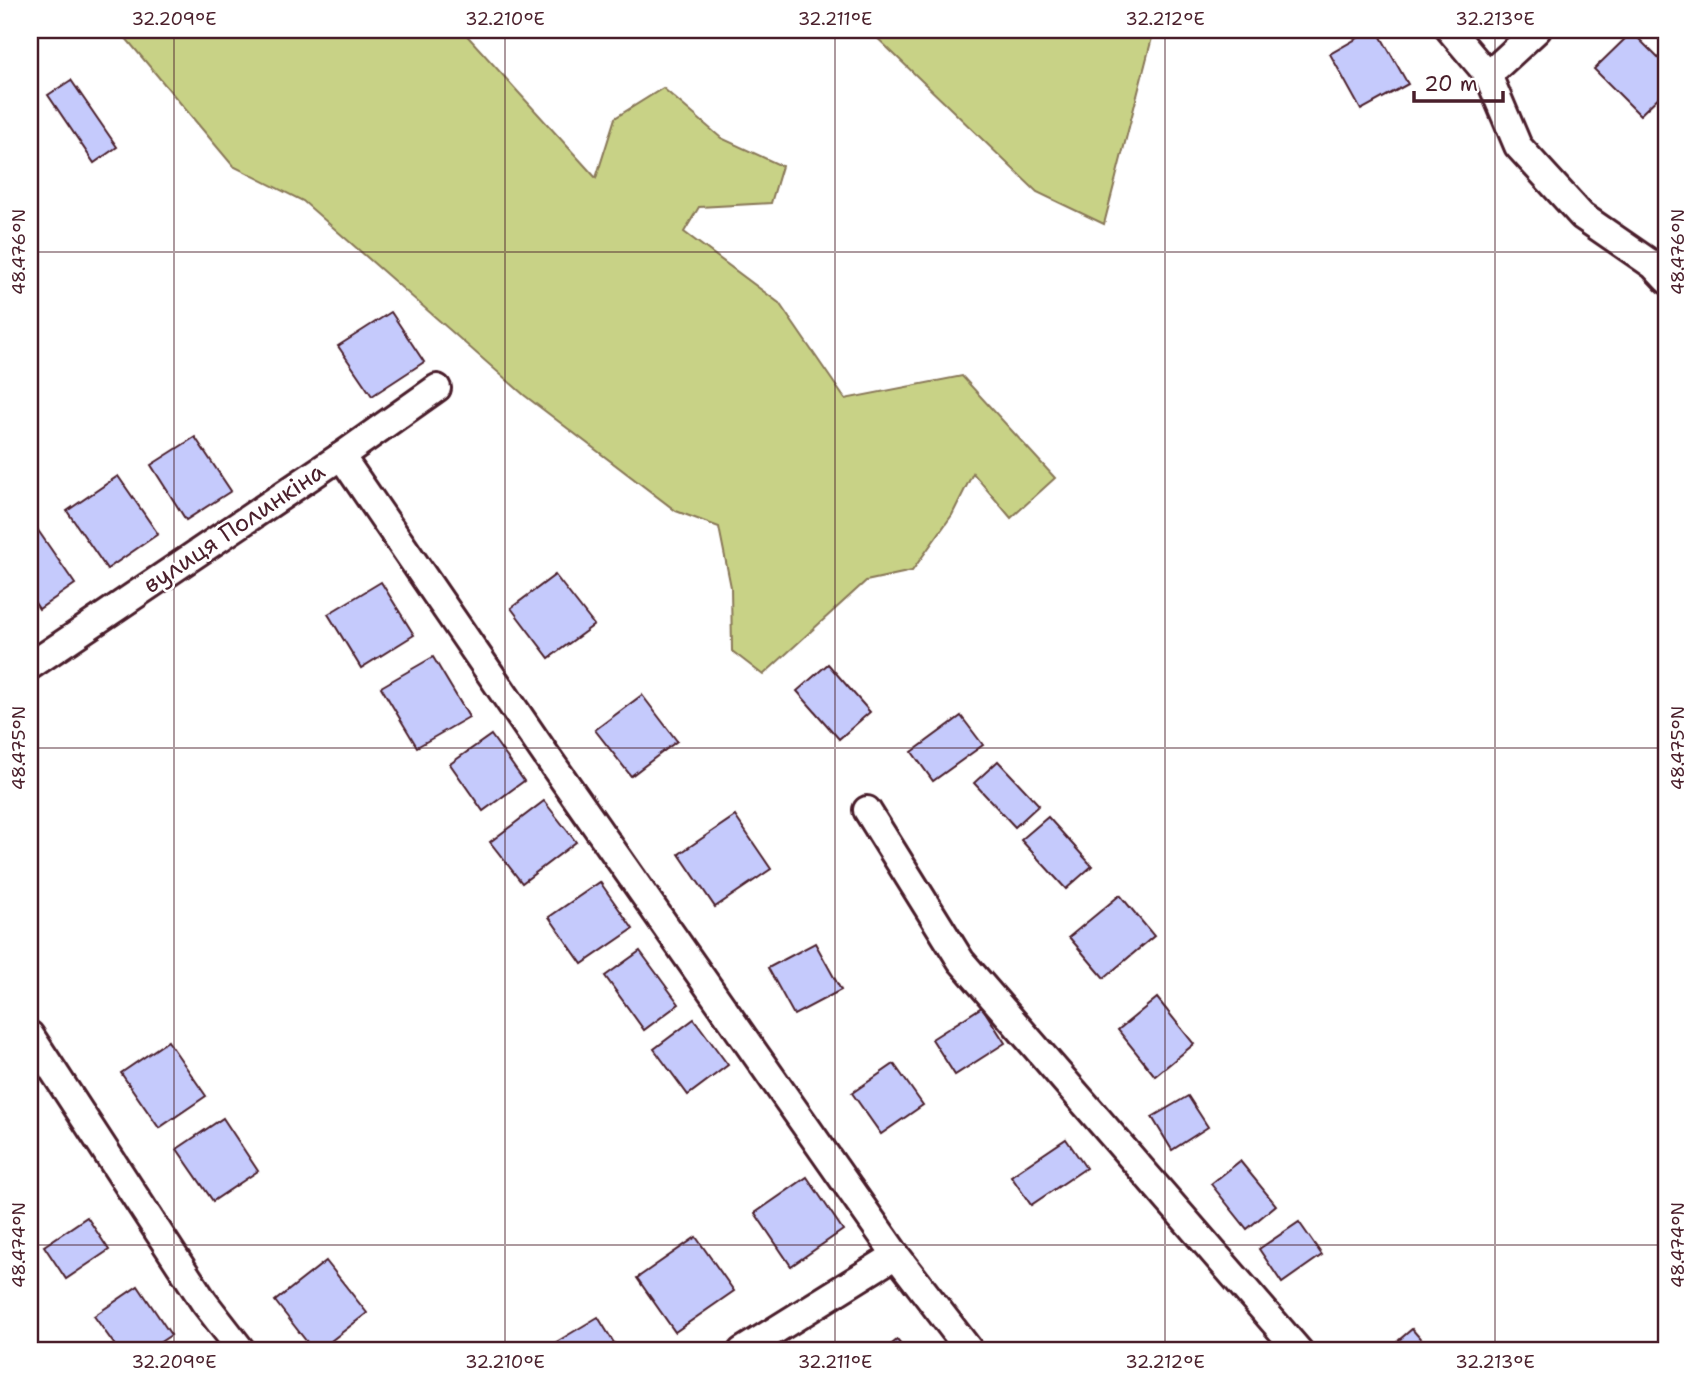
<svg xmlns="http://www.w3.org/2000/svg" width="1697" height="1381" viewBox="0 0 1697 1381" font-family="'Shantell Sans',sans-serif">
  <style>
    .green { fill: #c8d286; stroke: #897858; stroke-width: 2 }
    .building { fill: #c5cafc; stroke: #4a1f2b; stroke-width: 2 }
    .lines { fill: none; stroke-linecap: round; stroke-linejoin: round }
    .minor-casing { stroke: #4a1f2b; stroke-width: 32 }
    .minor { stroke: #fff; stroke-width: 26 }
    .ticks { fill: none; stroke: #4a1f2b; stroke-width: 2; stroke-opacity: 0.45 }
    .labels { text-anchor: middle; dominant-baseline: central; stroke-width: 5; stroke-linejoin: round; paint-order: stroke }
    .street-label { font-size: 24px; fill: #4a1f2b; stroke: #fff }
    .neatline { fill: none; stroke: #4a1f2b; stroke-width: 2.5 }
    .ticks-label { font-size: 18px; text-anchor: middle; fill: #4a1f2b }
  </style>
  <rect width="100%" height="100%" fill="#fff"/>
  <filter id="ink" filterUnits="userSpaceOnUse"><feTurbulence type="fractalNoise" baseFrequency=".0143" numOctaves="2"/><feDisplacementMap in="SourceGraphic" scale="14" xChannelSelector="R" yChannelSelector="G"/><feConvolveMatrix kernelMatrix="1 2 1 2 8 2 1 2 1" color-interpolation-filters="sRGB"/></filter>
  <g filter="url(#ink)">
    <g class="green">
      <path d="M119,30H462L596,178L615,118L663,88L721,138L782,166L771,203L699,207L684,232L779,303L845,399L962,376L1055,478L1011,518L973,473L952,515L912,571L866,581L763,675L732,651L731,587L719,527L676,511L524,395L303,201L233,166Z"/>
      <path d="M869,30H1154L1104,224L1037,192Z"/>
    </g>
    <g class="building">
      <path d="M1372,30H1377L1408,84L1361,110L1330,54Z"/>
      <path d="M1632,32L1667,67V89L1640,115L1594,69Z"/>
      <path d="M71,80L117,147L94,163L48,95Z"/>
      <path d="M391,312L424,362L372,396L338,346Z"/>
      <path d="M195,437L231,491L186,520L151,465Z"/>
      <path d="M118,476L158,534L107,569L67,511Z"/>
      <path d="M35,526L75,584L39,609L30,595V529Z"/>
      <path d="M555,575L594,625L549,658L511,608Z"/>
      <path d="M381,582L414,635L361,668L328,614Z"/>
      <path d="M433,657L469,717L417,747L381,687Z"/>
      <path d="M828,664L870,712L839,739L797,691Z"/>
      <path d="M642,695L677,741L631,776L595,730Z"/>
      <path d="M961,716L983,745L933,781L912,752Z"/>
      <path d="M491,735L524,781L483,811L450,764Z"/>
      <path d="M998,761L1039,805L1015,827L974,783Z"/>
      <path d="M544,801L576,842L522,883L490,842Z"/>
      <path d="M735,816L771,869L715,907L679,854Z"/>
      <path d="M1048,817L1092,866L1066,889L1021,840Z"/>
      <path d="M600,882L633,929L582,964L549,917Z"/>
      <path d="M1120,895L1154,936L1104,978L1069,937Z"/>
      <path d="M815,943L841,990L794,1015L768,968Z"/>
      <path d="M640,951L679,1004L644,1030L605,976Z"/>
      <path d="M1157,998L1194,1044L1155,1076L1118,1030Z"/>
      <path d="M982,1007L1005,1043L955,1075L932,1039Z"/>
      <path d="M694,1019L728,1065L688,1095L654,1049Z"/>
      <path d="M168,1041L206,1096L159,1128L121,1073Z"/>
      <path d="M894,1064L923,1105L881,1134L852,1093Z"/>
      <path d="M1188,1096L1208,1127L1172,1150L1152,1117Z"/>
      <path d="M223,1118L258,1171L213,1201L177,1149Z"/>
      <path d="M1066,1139L1086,1168L1031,1205L1011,1176Z"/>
      <path d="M1240,1161L1276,1205L1247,1229L1211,1184Z"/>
      <path d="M807,1177L843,1230L791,1266L755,1213Z"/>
      <path d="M87,1217L109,1250L66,1279L44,1246Z"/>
      <path d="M1299,1222L1322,1255L1282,1283L1259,1249Z"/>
      <path d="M696,1237L734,1291L675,1332L637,1278Z"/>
      <path d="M326,1261L367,1313L318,1351H314L275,1301Z"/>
      <path d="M138,1286L171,1335L147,1351H119L94,1316Z"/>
      <path d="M598,1317L619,1351H557L553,1344Z"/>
      <path d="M1412,1329L1431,1351H1386Z"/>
      <path d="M897,1340L906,1351H883Z"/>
    </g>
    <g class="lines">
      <g class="minor-casing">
        <g id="minor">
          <path d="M1450,30L1488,75L1518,146L1582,216L1653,265L1667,280"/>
          <path d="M1488,75L1537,30"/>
          <path d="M341,456L546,755L896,1255L970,1351"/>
          <path d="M30,666L341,456L437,388"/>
          <path d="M867,810L961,961L1299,1351"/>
          <path d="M30,1035L204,1302L242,1351"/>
          <path d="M742,1351L896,1255"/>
        </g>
      </g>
      <use href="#minor" class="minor"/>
    </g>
  </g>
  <path class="ticks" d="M174,30V1351M505,30V1351M835,30V1351M1165,30V1351M1495,30V1351M30,252H1667M30,748H1667M30,1245H1667"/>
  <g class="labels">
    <g class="street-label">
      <text transform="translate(234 528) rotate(-34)">вулиця Полинкіна</text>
    </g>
  </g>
  <rect width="1697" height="1381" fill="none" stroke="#fff" stroke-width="77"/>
  <path d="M1414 91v10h89v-10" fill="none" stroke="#4a1f2b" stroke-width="3.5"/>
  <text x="1424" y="91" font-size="21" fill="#4a1f2b" stroke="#ffffff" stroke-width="5" paint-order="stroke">20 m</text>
  <rect x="38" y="38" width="1620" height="1304" class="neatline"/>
  <g class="ticks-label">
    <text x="174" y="25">32.209°E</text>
    <text x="505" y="25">32.210°E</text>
    <text x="835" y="25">32.211°E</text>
    <text x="1165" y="25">32.212°E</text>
    <text x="1495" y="25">32.213°E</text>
    <text transform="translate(19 252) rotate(-90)" y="6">48.476°N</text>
    <text transform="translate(1678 252) rotate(-90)" y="6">48.476°N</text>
    <text transform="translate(19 748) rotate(-90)" y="6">48.475°N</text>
    <text transform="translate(1678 748) rotate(-90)" y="6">48.475°N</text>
    <text transform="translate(19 1245) rotate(-90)" y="6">48.474°N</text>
    <text transform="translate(1678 1245) rotate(-90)" y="6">48.474°N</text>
    <text x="174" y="1368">32.209°E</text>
    <text x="505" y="1368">32.210°E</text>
    <text x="835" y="1368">32.211°E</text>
    <text x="1165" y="1368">32.212°E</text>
    <text x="1495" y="1368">32.213°E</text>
  </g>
</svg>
